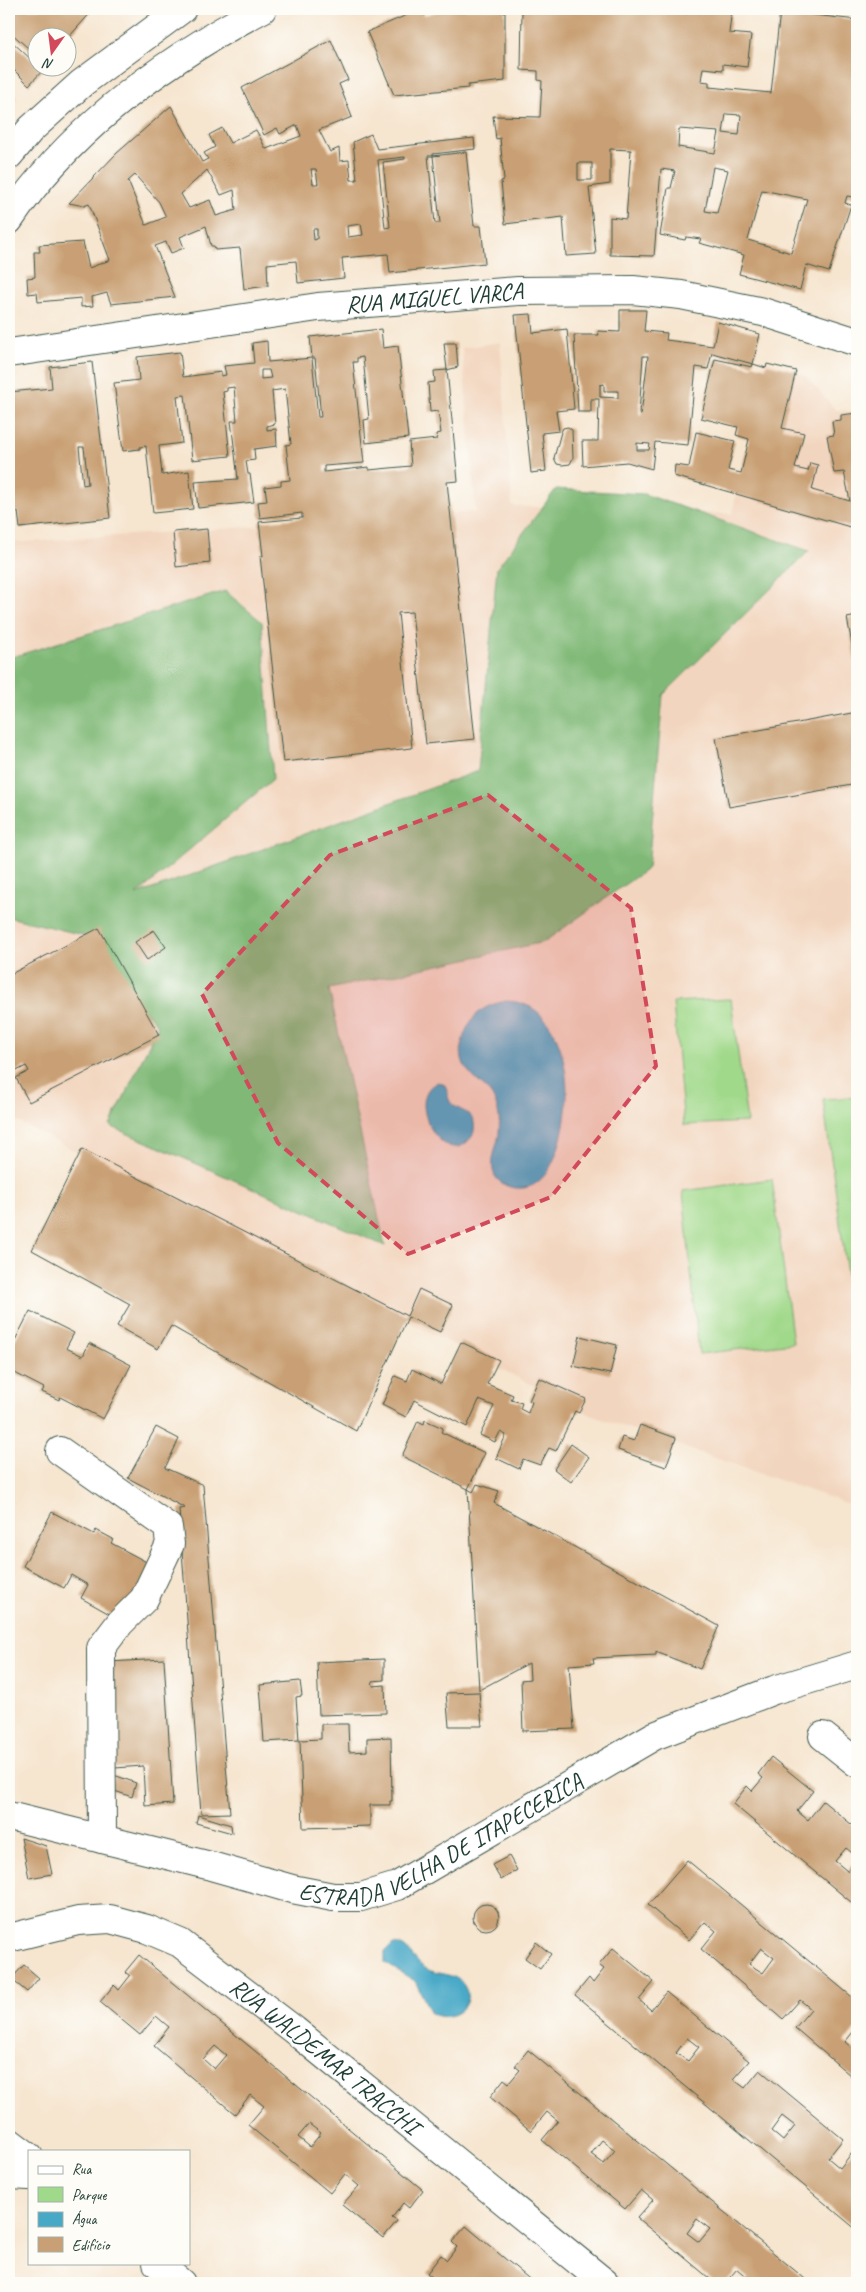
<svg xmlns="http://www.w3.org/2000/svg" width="866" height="2292" viewBox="0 0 866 2292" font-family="Caveat,sans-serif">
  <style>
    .built { fill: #f2d5be }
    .green { fill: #a1d98b; stroke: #608b60 }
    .forest { fill: #80b977; stroke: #507b56 }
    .water { fill: #48a9c7; stroke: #34737e }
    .building { fill: #c9a075; fill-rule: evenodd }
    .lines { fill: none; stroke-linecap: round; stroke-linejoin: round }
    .minor-casing { stroke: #3f564b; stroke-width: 30 }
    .major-casing { stroke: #3f564b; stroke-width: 30 }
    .minor { stroke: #fff; stroke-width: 28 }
    .major { stroke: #fff; stroke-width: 28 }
    .marked { fill: #d1495b; fill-opacity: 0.2; stroke: #d1495b; stroke-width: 4; stroke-dasharray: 10 6; stroke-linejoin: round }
    .labels { text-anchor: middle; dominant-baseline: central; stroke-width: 4.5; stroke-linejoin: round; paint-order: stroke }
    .street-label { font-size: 24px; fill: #1f3d34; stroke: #fdfcf7 }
  </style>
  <rect width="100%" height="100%" fill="#fdfcf7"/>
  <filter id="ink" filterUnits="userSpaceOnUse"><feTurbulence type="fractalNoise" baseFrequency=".02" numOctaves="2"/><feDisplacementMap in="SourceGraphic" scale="10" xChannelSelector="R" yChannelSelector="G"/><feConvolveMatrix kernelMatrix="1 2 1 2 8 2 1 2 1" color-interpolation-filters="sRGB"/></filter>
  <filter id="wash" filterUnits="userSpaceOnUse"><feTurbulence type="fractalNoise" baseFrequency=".0096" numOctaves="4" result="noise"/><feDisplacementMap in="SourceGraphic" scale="20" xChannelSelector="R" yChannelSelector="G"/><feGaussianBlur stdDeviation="1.12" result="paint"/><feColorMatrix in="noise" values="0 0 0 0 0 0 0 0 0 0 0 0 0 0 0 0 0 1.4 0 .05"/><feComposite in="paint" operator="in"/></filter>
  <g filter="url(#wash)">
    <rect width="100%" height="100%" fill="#f6e5cf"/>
    <path class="built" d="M500,342L512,506L732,514L765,360L804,375L836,410L857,412V1507L593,1416L9,1117V543L476,512L462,348Z"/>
    <g class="green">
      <path d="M731,999L747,1122L684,1125L673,1002Z"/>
      <path d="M857,1097V1347L823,1099Z"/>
      <path d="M772,1179L793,1343L699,1354L683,1191Z"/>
    </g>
    <path class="forest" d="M556,489L644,494L809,551L663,695L648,868L544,942L329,989L385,1246L110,1126L158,1026L83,935L9,917V658L225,591L262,622L273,779L136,895L478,771L497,568Z"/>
    <g class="water">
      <path d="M506,1001C553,1001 567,1055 567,1094C567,1122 556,1192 517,1188C509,1188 500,1184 495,1176C488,1162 498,1146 499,1132C500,1122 499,1111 495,1102C489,1087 474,1081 466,1068C455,1052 465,1025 478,1013C486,1006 496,1003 506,1001Z"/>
      <path d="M438,1082L445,1085C448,1091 447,1098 451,1103C458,1111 471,1111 474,1122C475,1129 474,1136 469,1140C444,1170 402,1097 438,1082Z"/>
      <path d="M393,1944C410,1945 412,1960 425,1968C437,1976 455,1972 463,1984C478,2004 451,2025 431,2013L415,1981L385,1963V1952Z"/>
    </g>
    <g id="blocks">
      <g class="building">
        <path d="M9,9H94L68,38H38V57L9,31Z"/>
        <path d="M421,9L424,15L448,9H505V81L468,85V88L394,95L367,32Z"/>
        <path d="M522,9H732L729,33L751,35L747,67L723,64V70L703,68L701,81L709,82V87L771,93L780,11L857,20V193L856,192L854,197L847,196L845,203L851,205L829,272L806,265L800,290L739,274L744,255L699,243L701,239L686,237L685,240L660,235L668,188H671L675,171L661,169L654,256L610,255V217L626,219L631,150L610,149V184L589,187L596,254L566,256L563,217L505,224L501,181L504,180L500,138L496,139L493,116L540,117L542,81L538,80V71L521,70ZM726,114L741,115L739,135L723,133ZM679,129L719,132L715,153L678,147ZM578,163H592V180H578ZM713,167L728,170L717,213L705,211ZM762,190L807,199L791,253L748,240Z"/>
        <path d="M9,39L34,62L38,58V68H45L29,85L9,65Z"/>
        <path d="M331,40L348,80L339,84L352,117L319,130L330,152L339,148L340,161L349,160L351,180H357L353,142L371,134L377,149L474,138L475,149L433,154V156L466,152L474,226H481L485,263L390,273L388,254L342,258L344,278L298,283L296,261L267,264L268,286L244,289L240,248L215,250L214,246H211L206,226L180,237L184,248L171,253L166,242L155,246L175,297L111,304L107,293L92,297L93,306L81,307V298L38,302L37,293L28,294L27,278L35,277L34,252H40L39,245L83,242L89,268L110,260L89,204L84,206L69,203L117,153L171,106L202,162L208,159L204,153L215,147L209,135L222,128L230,143L256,130L266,149L301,136L297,125L280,134L277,128L264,135L242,88ZM428,156H433L440,223H435ZM405,157V159L383,162L390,227L385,228L378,160ZM311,169H316L318,184H313ZM207,170L221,195L234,190L236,210L216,216L210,200L189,208L181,194ZM135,175L159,202L166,217L146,225L128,181ZM361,224L363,235L348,237L347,226ZM313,229H317V239L314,240Z"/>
        <path d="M9,92L16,98L9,106Z"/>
        <path d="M620,310H646L644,331L667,333L666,340L713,346L718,322L760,334L753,364L712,353L708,369L696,367L688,445L655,442L652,469L627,462L583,466L582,441H598L599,399H591V412H578L574,335H599L598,331L620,332ZM643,356H648L641,415L639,414ZM604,384V391H618V398L600,397V385ZM637,443L650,444L649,450H637Z"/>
        <path d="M531,314L533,333L567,329L574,409L556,411L559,431L542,433L546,471L531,473L515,315Z"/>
        <path d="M381,329L383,348L398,346L408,438L366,443L364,420L369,419L363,357L357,358V362H353L364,463L324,466V472L369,467V470L411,466L409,442L437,439L436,434L441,433L438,411L430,412L428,383L435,382L434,371L447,370L444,343H456L458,367L447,370L458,481L447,482L475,739L426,744L412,612L398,613L412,748L283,762L260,556H263L259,522L302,518V513L260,518L258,502L267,501L265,487L281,485V481L290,480L286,445L291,444L285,389L272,391L275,424L267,426V430L276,429L277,446L254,449L255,460L246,461L248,474H250L254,502L198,508L195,482L238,479L231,421H237L234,387L227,388V391L223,392L230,456L192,460L185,395L177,396L182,443L159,446L162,475L189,471L193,509L153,513L146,446L140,447V449L123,451L114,383L139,380L137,357L180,352L183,377L221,372V376L226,375L224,366L254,363L252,343L267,341L268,362L312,358L318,417H321L315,358H312L310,337ZM261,370H269L271,378L261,379Z"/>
        <path d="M715,359L752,367L753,364L766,368L767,364L796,371L782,428L804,433L795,468L808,471L810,463L818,465L812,490L850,501L844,472L834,473L827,436L834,435L832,421L841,420V415L857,413V529L674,476L675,465L689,467L696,432L735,441L728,470L741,473L749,439L736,435L738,427L701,418Z"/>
        <path d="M92,362L110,518L20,528L18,512L9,513V392L52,388L50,367ZM79,447H84L88,484L83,485Z"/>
        <path d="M568,427L572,430L573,458L570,464L562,465L557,464L554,458L561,432L563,428Z"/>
        <path d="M207,529L210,563L176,567L173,532Z"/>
        <path d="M857,616V665H856L847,618Z"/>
        <path d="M857,712V784L729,807L716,738Z"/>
        <path d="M99,928L159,1035L29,1102L16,1078L29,1071L26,1066L9,1075V975Z"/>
        <path d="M154,930L166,947L147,960L135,942Z"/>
        <path d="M82,1149L407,1316L419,1289L453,1305L440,1332L408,1317L356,1431L171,1326L158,1349L117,1326L130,1304L32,1250Z"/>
        <path d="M30,1311L74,1333L66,1348L83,1356L89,1343L131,1365L103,1419L60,1397L59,1400L42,1392L44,1388L9,1370V1352Z"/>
        <path d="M580,1336L617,1345L610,1374L573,1366Z"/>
        <path d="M461,1342L499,1360L487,1384L513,1395L511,1400L522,1403L520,1409L528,1413L532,1402L529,1401L539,1378L586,1399L579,1413L575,1411L556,1451L549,1448L540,1465L523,1459L519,1469L496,1458L506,1435L500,1432L495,1442L480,1435L494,1406L479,1400L467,1427L414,1400L406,1417L382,1405L395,1376L407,1381L412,1369L441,1384Z"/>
        <path d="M425,1420L443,1428L441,1432L485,1453L468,1489L402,1456L418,1421L424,1424Z"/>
        <path d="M640,1425L676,1438L666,1467L618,1450L622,1437L634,1441Z"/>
        <path d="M156,1427L179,1439L165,1468L203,1485L230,1813L201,1814L179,1509L185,1508L128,1478Z"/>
        <path d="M571,1444L589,1457L571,1482L554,1469Z"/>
        <path d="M477,1484L499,1491L494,1503L719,1626L700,1669L656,1652V1655L593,1658L594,1663L569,1665L574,1729L523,1731L521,1680L530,1679L529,1663L479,1690L468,1489L473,1492Z"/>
        <path d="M52,1512L94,1534L96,1530L113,1539L111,1543L152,1565L122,1621L81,1598L88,1585L71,1575L64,1588L23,1566Z"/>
        <path d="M164,1659L173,1804L145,1806L143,1766L115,1768L108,1662Z"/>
        <path d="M384,1659V1680L372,1681L373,1686L385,1685L386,1713L319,1715L317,1662Z"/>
        <path d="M300,1681L302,1696L296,1697L299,1740L264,1742L260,1685Z"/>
        <path d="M479,1692L482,1726H449L446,1693Z"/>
        <path d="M321,1724H348L349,1752L367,1751V1738L391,1737L392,1801H390V1805H370V1826L303,1828L300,1740L321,1739Z"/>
        <path d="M771,1757L813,1791L797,1811L808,1820L823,1801L857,1829V1857L846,1848L835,1861L847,1871L857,1858V1907L733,1804L747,1786L752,1791L763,1778L758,1774Z"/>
        <path d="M114,1775L136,1783L132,1797L109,1789Z"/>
        <path d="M198,1815L231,1825L232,1833L196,1823Z"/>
        <path d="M21,1838L46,1846L52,1874L29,1878Z"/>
        <path d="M509,1856L517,1870L501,1880L492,1865Z"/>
        <path d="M687,1860L857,2001V2027L845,2042L857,2052V2081L795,2028L811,2009L800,2000L783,2019L701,1949L716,1931L705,1922L689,1940L648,1905ZM761,1948L774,1958L763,1973L749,1964Z"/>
        <circle cx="486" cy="1917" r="13"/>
        <path d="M536,1942L551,1954L540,1969L525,1958Z"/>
        <path d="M613,1948L654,1982L639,2000L651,2010L666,1992L749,2061L733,2079L745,2088L760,2070L843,2139L828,2158L840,2168L855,2149L857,2151V2230L575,1995L589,1978L593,1983L604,1969L599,1965ZM687,2038L699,2047L688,2061L676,2053ZM782,2116L795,2126L783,2141L771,2131Z"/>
        <path d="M139,1955L423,2190L409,2208L403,2203L392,2218L397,2221L383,2238L342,2205L359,2186L345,2174L330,2193L248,2125L264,2106L250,2095L235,2114L154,2046L169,2027L156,2016L140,2035L100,2002L114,1985L119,1990L130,1976L125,1972ZM215,2046L226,2055L214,2069L203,2059ZM309,2124L321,2133L310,2147L298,2137Z"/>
        <path d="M24,1965L39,1978L27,1992L11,1979Z"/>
        <path d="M528,2050L810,2283H744L748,2278L737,2269L725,2283H715L637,2218L653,2200L641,2190L625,2209L542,2140L558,2121L547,2112L531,2131L490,2097L504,2079L509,2083L520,2070L515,2066ZM602,2140L615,2150L604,2164L591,2154ZM697,2219L710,2229L699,2242L687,2233Z"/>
        <path d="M466,2226L534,2283H439L427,2273L441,2255L447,2260L457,2247L452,2242Z"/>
      </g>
    </g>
  </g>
  <g filter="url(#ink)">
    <use href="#blocks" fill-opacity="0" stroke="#3f564b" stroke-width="1"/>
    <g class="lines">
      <g class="minor-casing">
        <g id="minor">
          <path id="s1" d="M9,353L318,307L518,291L633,290L681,295L763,312L857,342"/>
          <path d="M60,1451L168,1527L170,1544L144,1599L120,1623L101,1648L102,1839"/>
          <path d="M823,1736L857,1763"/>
          <path id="s2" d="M9,1938L78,1921L110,1919L147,1929L180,1943L294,2030L605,2283"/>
          <path d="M9,2142L29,2157"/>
          <path d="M9,2175L29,2176"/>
          <path d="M157,2263L181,2283"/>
        </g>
      </g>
      <g class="major-casing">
        <g id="major">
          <path d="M9,155L31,129L82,83L182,9"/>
          <path d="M9,220C71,128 165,60 262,9"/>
          <path id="s3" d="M9,1816L211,1866L292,1889L333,1897H361L397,1886L654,1736L774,1690L857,1665"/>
        </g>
      </g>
      <use href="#minor" class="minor"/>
      <use href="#major" class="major"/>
    </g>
  </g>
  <path class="marked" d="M488,795L631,908L656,1066L551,1197L408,1254L278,1143L202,994L330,855Z"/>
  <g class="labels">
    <g class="street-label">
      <text stroke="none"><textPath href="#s1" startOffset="429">RUA MIGUEL VARCA</textPath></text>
      <text stroke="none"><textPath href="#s3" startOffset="456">ESTRADA VELHA DE ITAPECERICA</textPath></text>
      <text stroke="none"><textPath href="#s2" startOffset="361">RUA WALDEMAR TRACCHI</textPath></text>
    </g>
  </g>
  <rect width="866" height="2292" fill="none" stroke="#fdfcf7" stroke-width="30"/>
  <rect x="28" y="2150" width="162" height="115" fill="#fdfcf7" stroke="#a4b0a9"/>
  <rect x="38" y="2166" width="25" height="8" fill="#ffffff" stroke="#a4b0a9"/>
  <text x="72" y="2174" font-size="15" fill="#1f3d34">Rua</text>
  <rect x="38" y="2187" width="25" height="15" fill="#a1d98b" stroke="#a4b0a9"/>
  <text x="72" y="2200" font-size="15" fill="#1f3d34">Parque</text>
  <rect x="38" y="2212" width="25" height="15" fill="#48a9c7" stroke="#a4b0a9"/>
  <text x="72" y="2224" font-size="15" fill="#1f3d34">Água</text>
  <rect x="38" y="2237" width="25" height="15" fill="#c9a075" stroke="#a4b0a9"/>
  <text x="72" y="2250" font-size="15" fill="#1f3d34">Edifício</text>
  <g transform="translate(52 52) rotate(194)"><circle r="24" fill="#fdfcf7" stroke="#a4b0a9"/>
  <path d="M0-4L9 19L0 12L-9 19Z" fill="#d1495b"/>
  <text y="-8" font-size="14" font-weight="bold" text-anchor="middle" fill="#1f3d34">N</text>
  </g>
</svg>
